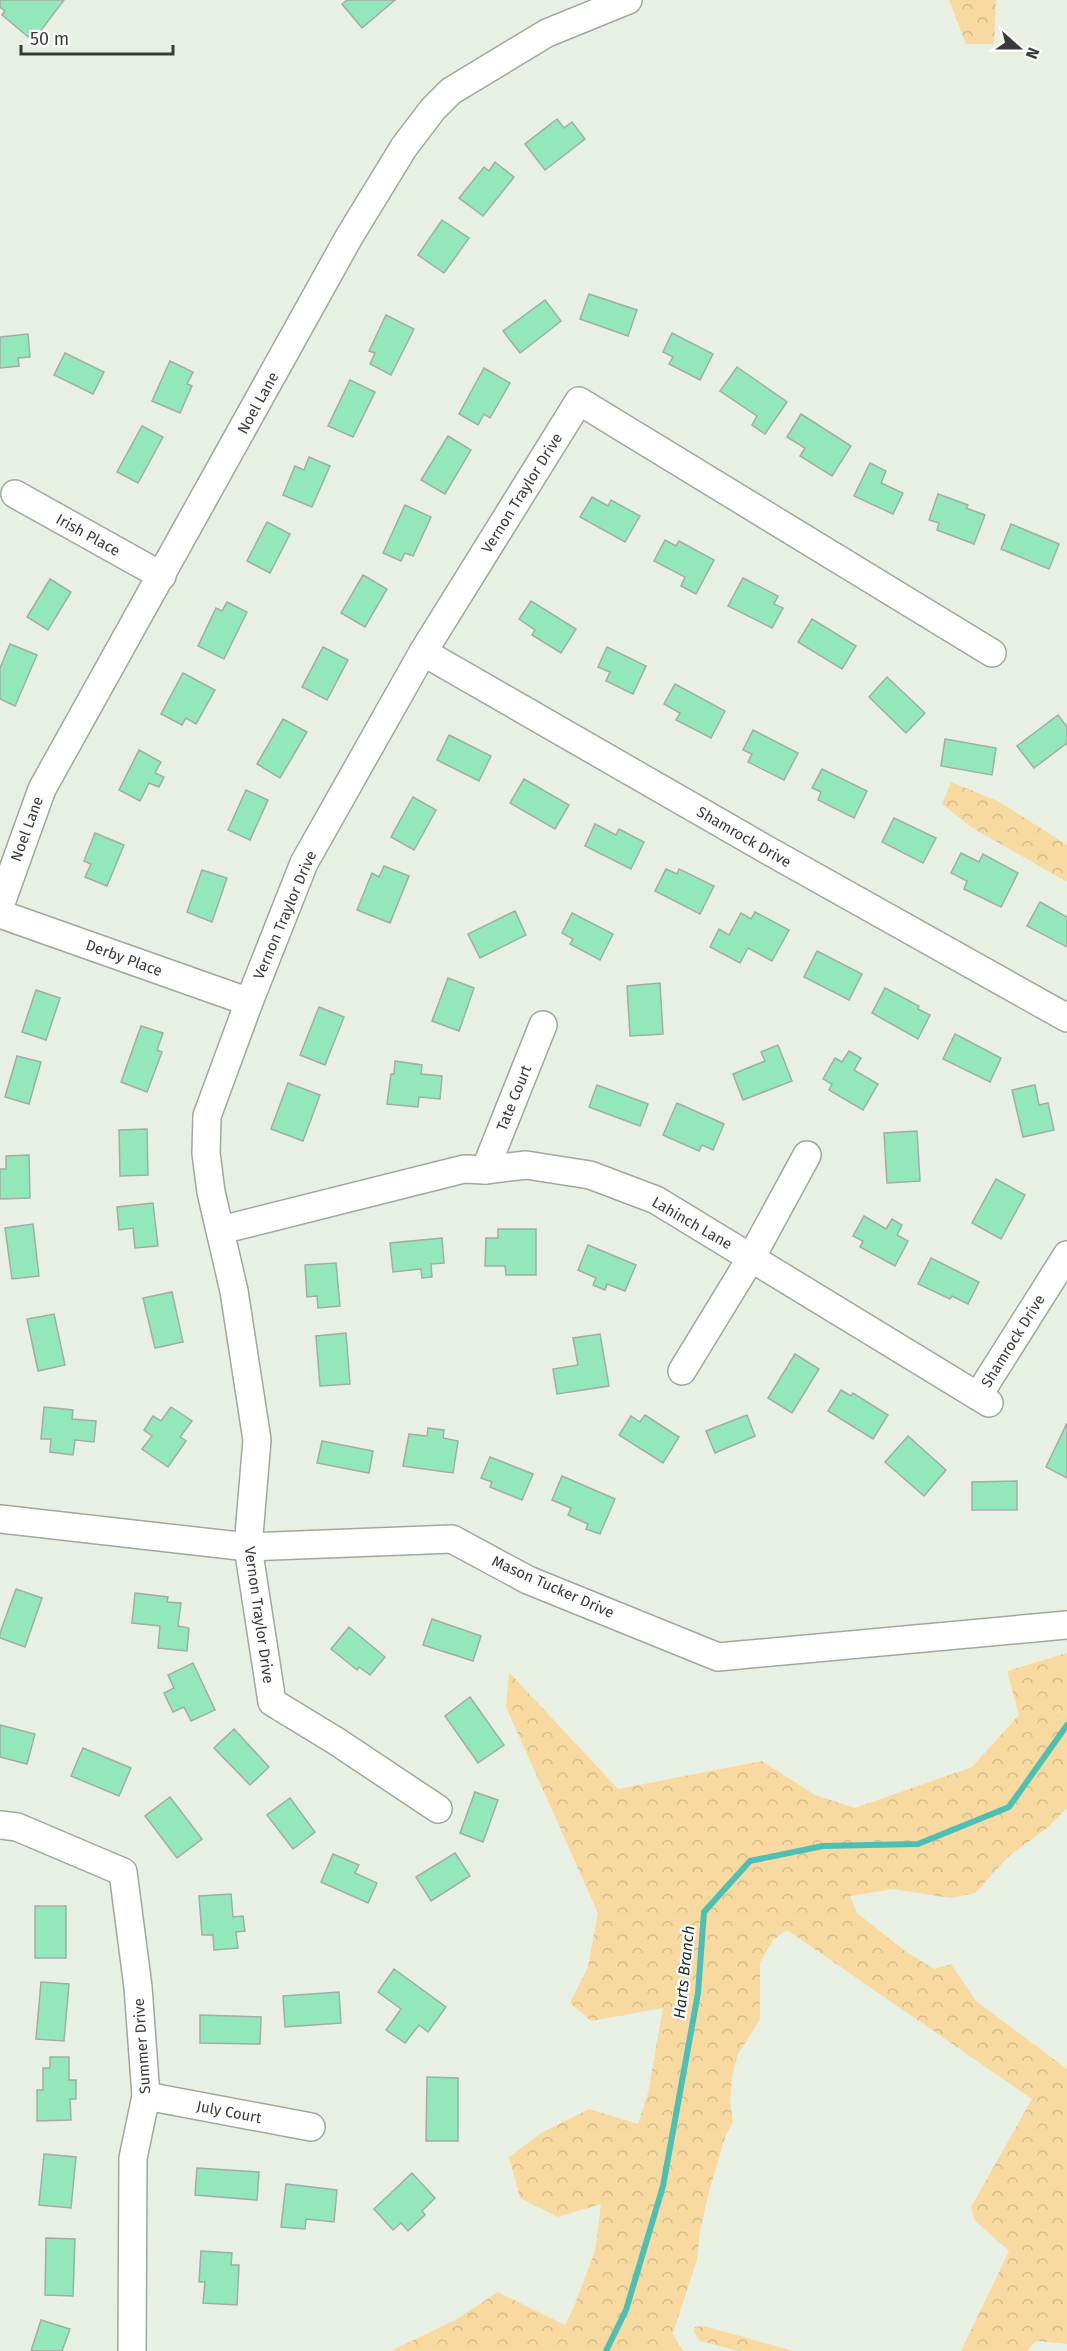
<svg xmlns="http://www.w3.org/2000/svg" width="1067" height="2351" viewBox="0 0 1067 2351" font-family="'Fira Sans',sans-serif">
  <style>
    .forest { fill: url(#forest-crowns) }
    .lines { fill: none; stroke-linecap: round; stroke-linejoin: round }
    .stream { stroke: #4cc0b5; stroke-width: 6 }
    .building { fill: #92e8bb; stroke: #a1ada6; stroke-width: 1.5 }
    .minor-casing { stroke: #a0a79d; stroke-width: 30 }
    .minor { stroke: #fff; stroke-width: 27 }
    .labels { text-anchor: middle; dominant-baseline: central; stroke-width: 4.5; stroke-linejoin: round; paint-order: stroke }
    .street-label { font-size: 15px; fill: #383b37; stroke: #fff }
    .water-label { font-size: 16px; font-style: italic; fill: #1a2e2c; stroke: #fff }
  </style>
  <defs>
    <pattern id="forest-crowns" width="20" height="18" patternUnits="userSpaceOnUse" patternTransform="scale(1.5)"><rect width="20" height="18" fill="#f8daa1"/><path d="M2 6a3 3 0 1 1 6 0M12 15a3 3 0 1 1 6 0" fill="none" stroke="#d5bc8b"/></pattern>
  </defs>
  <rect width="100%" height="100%" fill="#e8f0e4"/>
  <g class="forest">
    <path d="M949,0H996L994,44H966Z"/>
    <path d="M951,782L998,801L1067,845V882L971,827L942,804Z"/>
    <path d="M1067,1653V1808L1046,1829L1010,1855L975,1893L950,1898L893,1889L850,1896L857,1913L905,1951L934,1969L951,1964L976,2001L1067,2069V2344L1036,2341L1027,2351H961L1009,2251L975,2221L971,2207L1032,2099L787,1930L773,1940L760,1963V2020L738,2054L732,2077L730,2102L733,2122L725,2137L710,2188L700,2230L697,2260L673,2333L678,2344L684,2351H391L457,2319L498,2292L565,2325L575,2304L595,2251L601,2204L558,2217L520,2198L509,2157L541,2133L589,2109L638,2124L648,2093L663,2008L591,2021L570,2003L588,1967L598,1913L506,1707L509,1672L618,1789L762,1761L815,1795L855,1808L972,1767L1019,1715L1007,1671Z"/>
    <path d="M704,2326L793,2351H739L700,2341L694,2332L695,2327Z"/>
  </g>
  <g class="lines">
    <path class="stream" d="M606,2351L626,2310L663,2186L698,1993L704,1912L750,1861L823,1846L918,1844L1009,1807L1067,1725"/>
  </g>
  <g class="building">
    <path d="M0,0H64L33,41L2,15L5,11L0,7Z"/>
    <path d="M347,0H395L362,28L342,4Z"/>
    <path d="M557,119L564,128L572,122L585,139L545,170L525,144Z"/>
    <path d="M495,162L514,177L483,216L459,198L484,167L489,171Z"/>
    <path d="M442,220L469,238L444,273L418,255Z"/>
    <path d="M589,294L637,310L628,336L580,319Z"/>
    <path d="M545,300L561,321L520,353L503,331Z"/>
    <path d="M386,315L414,329L391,375L370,364L375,353L369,351Z"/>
    <path d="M672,333L713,354L700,380L669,364L673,357L663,352Z"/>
    <path d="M28,334L30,357L18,358L19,366L0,368V337Z"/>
    <path d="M65,353L104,372L93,394L54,375Z"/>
    <path d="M170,361L193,372L187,384L192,386L180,413L152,401Z"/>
    <path d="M737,367L787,402L765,434L752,425L757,416L720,391Z"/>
    <path d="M484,368L510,383L490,418L484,414L478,425L459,414Z"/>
    <path d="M350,380L375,392L353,437L328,426Z"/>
    <path d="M801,414L851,446L832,476L800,456L805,448L787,437Z"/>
    <path d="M142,426L163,437L138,483L117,472Z"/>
    <path d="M448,436L471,450L445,494L421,480Z"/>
    <path d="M309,457L330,466L312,507L283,495L295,466L304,470Z"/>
    <path d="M870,463L886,471L881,483L903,493L893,514L854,496Z"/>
    <path d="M938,494L968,505L966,508L985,515L974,544L937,530L939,523L929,520Z"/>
    <path d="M592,497L608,506L611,500L640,516L625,542L580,517Z"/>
    <path d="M405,505L431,517L413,556L405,553L401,561L383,553Z"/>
    <path d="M267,522L290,534L270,573L247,561Z"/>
    <path d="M1011,524L1059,544L1049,569L1001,549Z"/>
    <path d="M665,540L676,546L679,541L714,560L696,594L681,586L685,577L654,561Z"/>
    <path d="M363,575L387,589L365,627L341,613Z"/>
    <path d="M743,578L778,596L774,604L783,608L772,628L728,606Z"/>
    <path d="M50,579L71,592L48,630L27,617Z"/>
    <path d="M531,601L576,629L561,653L532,635L535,630L519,619Z"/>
    <path d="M227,602L247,612L224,659L198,646L216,608L222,611Z"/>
    <path d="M812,619L856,646L842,669L798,642Z"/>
    <path d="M10,644L37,655L15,706L0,699V668Z"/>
    <path d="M323,647L348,660L327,700L302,687Z"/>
    <path d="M607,647L646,666L633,694L606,681L610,672L598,667Z"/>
    <path d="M183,673L215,690L196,724L186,718L182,725L161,714Z"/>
    <path d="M887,677L925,713L906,733L869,697Z"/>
    <path d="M675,684L725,711L711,738L676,720L680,713L664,704Z"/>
    <path d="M1058,715L1067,727V743L1034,768L1017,746Z"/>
    <path d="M283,719L307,732L280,778L257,764Z"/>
    <path d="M753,730L798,753L784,780L748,762L752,754L743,750Z"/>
    <path d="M449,735L491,756L479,781L437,760Z"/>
    <path d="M945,739L996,748L992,775L941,766Z"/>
    <path d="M139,750L161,762L155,773L164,777L159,787L149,783L140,801L119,790Z"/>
    <path d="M822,769L867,791L854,818L818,800L821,792L812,788Z"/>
    <path d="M524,779L569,805L555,829L510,803Z"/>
    <path d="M246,790L268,800L250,840L228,830Z"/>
    <path d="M413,797L436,810L414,850L391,837Z"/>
    <path d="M894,818L936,838L923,863L882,842Z"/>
    <path d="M595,824L616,835L619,829L644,842L631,869L585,846Z"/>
    <path d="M95,833L124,845L107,886L85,877L91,864L84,861Z"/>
    <path d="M961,853L979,862L983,854L1018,873L1001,907L964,889L967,881L951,873Z"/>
    <path d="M384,866L409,876L390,923L357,910L372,873L379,877Z"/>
    <path d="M666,869L677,874L679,869L714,886L700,914L655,891Z"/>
    <path d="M202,870L227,878L212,922L187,912Z"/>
    <path d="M1040,902L1067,917V947L1027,926Z"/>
    <path d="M515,911L526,935L480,958L468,934Z"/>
    <path d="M755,912L789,930L772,961L748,948L740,963L710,947L719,929L729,935L741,913L751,919Z"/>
    <path d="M572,913L613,934L600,960L570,944L573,939L562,933Z"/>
    <path d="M817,951L862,974L849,1000L804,977Z"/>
    <path d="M448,978L474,988L459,1031L432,1021Z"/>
    <path d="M660,983L663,1034L630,1036L627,986Z"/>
    <path d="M885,988L919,1006L918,1009L930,1015L918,1039L872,1013Z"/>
    <path d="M36,990L60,998L46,1040L22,1032Z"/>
    <path d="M319,1007L344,1017L325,1065L300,1055Z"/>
    <path d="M141,1026L163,1033L157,1050L162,1052L147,1092L121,1082Z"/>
    <path d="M955,1034L1001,1058L990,1082L943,1059Z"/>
    <path d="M778,1045L792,1081L743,1100L733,1074L765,1061L761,1052Z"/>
    <path d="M849,1051L861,1058L854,1070L878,1084L863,1110L829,1090L832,1084L823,1079L835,1058L842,1062Z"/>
    <path d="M17,1056L41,1062L29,1104L5,1097Z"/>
    <path d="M395,1061L422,1065L421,1074L442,1076L440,1099L419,1097L418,1107L387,1104L391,1074H394Z"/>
    <path d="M288,1083L320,1095L303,1141L271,1129Z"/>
    <path d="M597,1085L648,1104L640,1126L589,1107Z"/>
    <path d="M1035,1085L1039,1105L1048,1103L1054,1130L1023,1137L1012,1090Z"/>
    <path d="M677,1103L724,1124L713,1150L702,1145L699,1151L663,1135Z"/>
    <path d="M147,1129L148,1175L120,1176L119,1130Z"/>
    <path d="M917,1131L920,1181L887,1183L884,1133Z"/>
    <path d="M29,1155L30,1198L0,1199V1169H6V1156Z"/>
    <path d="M996,1179L1025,1195L1001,1239L972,1223Z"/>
    <path d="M153,1203L158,1246L135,1248L133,1228L119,1230L117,1207Z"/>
    <path d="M864,1216L886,1229L892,1219L902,1225L897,1235L908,1241L895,1266L860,1247L863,1241L853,1236Z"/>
    <path d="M33,1224L39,1276L12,1279L5,1228Z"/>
    <path d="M498,1229H536V1275H506L505,1266H485L486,1238H498Z"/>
    <path d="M442,1238L444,1263L431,1264L432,1277L422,1278L421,1269L393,1272L390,1243Z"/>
    <path d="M588,1245L636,1265L625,1291L607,1284L605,1290L593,1285L596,1278L578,1270Z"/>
    <path d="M931,1258L979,1282L968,1304L952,1296L950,1299L918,1284Z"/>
    <path d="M336,1263L340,1306L318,1308L317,1296L307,1297L305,1265Z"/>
    <path d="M172,1292L183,1342L155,1348L143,1298Z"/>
    <path d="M54,1314L65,1365L38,1371L27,1319Z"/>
    <path d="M346,1333L350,1384L320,1386L316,1336Z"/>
    <path d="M600,1334L609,1386L557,1394L553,1369L578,1365L573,1338Z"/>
    <path d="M795,1354L819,1369L792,1413L768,1398Z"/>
    <path d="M841,1390L851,1396L853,1393L888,1415L873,1439L828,1411Z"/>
    <path d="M44,1407L73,1410L72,1419L96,1421L94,1442L75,1440L73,1455L50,1452L51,1439H41Z"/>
    <path d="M171,1407L192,1421L180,1437L186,1441L168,1467L142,1449L152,1436L144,1430L153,1416L161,1421Z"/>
    <path d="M645,1415L679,1437L663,1463L619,1435L631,1416L640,1422Z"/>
    <path d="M747,1415L755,1436L715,1453L706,1431Z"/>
    <path d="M1067,1423V1478L1046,1467Z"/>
    <path d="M428,1428L444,1430L443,1438L458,1441L453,1473L403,1466L409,1434L427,1436Z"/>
    <path d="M908,1436L946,1470L924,1496L885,1462Z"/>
    <path d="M322,1441L373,1451L369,1473L317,1463Z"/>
    <path d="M490,1457L533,1474L522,1500L490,1487L492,1482L481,1478Z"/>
    <path d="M562,1476L615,1499L600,1534L586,1529L588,1524L568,1515L571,1508L552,1500Z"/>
    <path d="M1017,1481V1510H972V1482Z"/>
    <path d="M16,1589L42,1598L25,1647L0,1638V1633Z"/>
    <path d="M135,1593L168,1597L167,1602L181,1603L178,1626L189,1628L187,1651L158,1648L160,1626L132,1623Z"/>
    <path d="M432,1619L481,1636L473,1661L423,1645Z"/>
    <path d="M349,1627L385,1657L370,1675L359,1667L357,1670L331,1649Z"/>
    <path d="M193,1663L215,1710L191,1721L184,1707L173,1712L164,1693L174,1688L168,1675Z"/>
    <path d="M470,1697L504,1745L478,1763L445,1716Z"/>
    <path d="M0,1725L35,1734L27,1764L0,1757Z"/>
    <path d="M234,1729L269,1767L250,1785L214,1748Z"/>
    <path d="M83,1748L131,1768L119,1796L71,1776Z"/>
    <path d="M475,1792L498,1800L483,1842L460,1833Z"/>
    <path d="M170,1797L202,1839L177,1858L145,1816Z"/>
    <path d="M290,1798L315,1832L293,1849L267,1815Z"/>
    <path d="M455,1853L470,1876L431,1901L416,1877Z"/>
    <path d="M333,1854L359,1865L355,1873L377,1883L368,1903L321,1882Z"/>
    <path d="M231,1894L233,1917L243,1916L245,1931L236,1932L238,1948L214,1950L213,1935H202L199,1896Z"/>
    <rect x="35" y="1906" width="31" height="52"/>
    <path d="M394,1969L446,2007L428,2032L419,2025L405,2043L386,2030L401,2009L378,1992Z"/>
    <path d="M41,1982L69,1984L64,2041L36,2039Z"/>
    <path d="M339,1992L341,2023L285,2027L283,1996Z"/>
    <path d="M200,2015L261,2017L260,2044L200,2043Z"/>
    <path d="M50,2057H69V2080H76V2099H70L71,2120L37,2121V2090H43V2068H50Z"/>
    <path d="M427,2077L458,2078V2141H426Z"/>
    <path d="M44,2154L76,2157L71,2208L39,2205Z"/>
    <path d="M197,2168L259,2172L257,2200L195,2195Z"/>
    <path d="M412,2173L435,2198L422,2211L425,2215L408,2231L401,2223L393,2230L374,2209Z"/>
    <path d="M286,2184L337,2190L334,2222L306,2219L305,2229L281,2227Z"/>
    <path d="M46,2238L75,2239L73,2296L45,2295Z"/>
    <path d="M201,2251L232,2253L231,2265H239L237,2305L203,2303L205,2282H199Z"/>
    <path d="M41,2320L70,2329L62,2351H31Z"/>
  </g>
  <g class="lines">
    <g class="minor-casing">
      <g id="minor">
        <path d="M15,494L162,576"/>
        <path d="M423,652L769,851L1067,1018"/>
        <path d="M0,906L42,789L349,237L404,147L433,109L451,91L547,33L628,0"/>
        <path d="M0,914L249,1002"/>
        <path d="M485,1170L543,1025"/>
        <path d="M221,1230L464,1169L485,1170L526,1165L590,1175L656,1200L989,1403"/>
        <path d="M682,1371L751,1258L807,1155"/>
        <path d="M978,1396L1067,1255"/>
        <path d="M0,1519L248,1547L452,1539L528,1580L718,1657L1067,1625"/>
        <path d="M438,1809L336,1741L272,1702L248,1547L257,1440L234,1291L211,1192L206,1153L207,1116L249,1002L304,863L423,652L579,401L992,653"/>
        <path d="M0,1825L17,1827L123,1872L138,1987L146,2096L133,2158L132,2351"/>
        <path d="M146,2096L311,2127"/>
      </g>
    </g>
    <use href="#minor" class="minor"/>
  </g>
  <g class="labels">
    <g class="street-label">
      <text transform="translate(258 403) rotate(-61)">Noel Lane</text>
      <text transform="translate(522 493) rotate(-58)">Vernon Traylor Drive</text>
      <text transform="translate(88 535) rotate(29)">Irish Place</text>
      <text transform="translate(27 829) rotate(-70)">Noel Lane</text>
      <text transform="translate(744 837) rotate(30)">Shamrock Drive</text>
      <text transform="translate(285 915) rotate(-67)">Vernon Traylor Drive</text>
      <text transform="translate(124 958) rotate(20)">Derby Place</text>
      <text transform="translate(514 1098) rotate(-68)">Tate Court</text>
      <text transform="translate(692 1223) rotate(30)">Lahinch Lane</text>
      <text transform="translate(1013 1341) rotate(-58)">Shamrock Drive</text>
      <text transform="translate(553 1587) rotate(24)">Mason Tucker Drive</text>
      <text transform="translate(259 1615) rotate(82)">Vernon Traylor Drive</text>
      <text transform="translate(142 2046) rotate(-94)">Summer Drive</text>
      <text transform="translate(229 2112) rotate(11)">July Court</text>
    </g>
    <g class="water-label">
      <text transform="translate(684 1972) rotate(-84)">Harts Branch</text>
    </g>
  </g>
  <g transform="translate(1019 48) rotate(111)" stroke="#ffffff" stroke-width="4.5" paint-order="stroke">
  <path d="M0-4.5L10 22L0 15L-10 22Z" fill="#383b37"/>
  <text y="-9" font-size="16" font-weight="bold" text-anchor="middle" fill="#383b37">N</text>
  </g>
  <path d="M21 45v9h152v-9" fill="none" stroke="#383b37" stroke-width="3"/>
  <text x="30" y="45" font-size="18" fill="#383b37" stroke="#ffffff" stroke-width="4.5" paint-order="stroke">50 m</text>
</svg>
